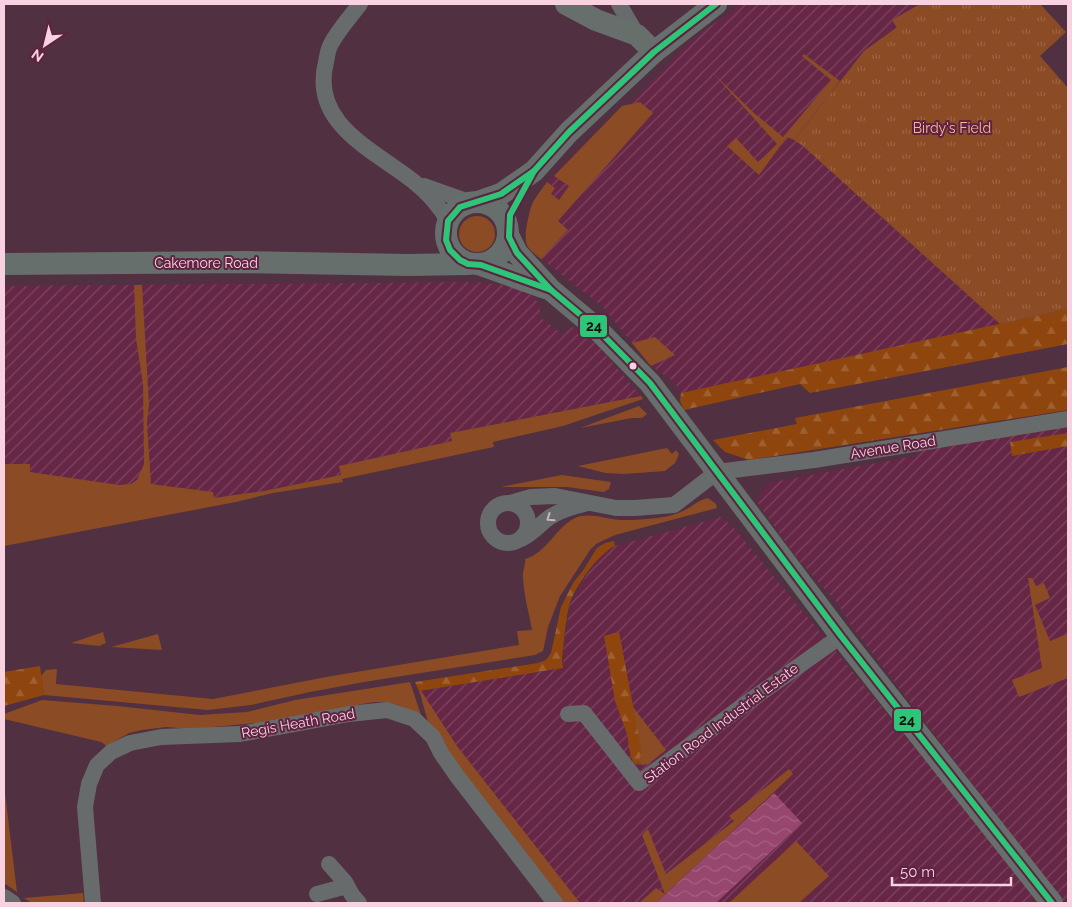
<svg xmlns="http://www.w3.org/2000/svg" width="1072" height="907" viewBox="0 0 1072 907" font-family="Raleway,sans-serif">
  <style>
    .industrial { fill: url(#industrial-furrows) }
    .grass { fill: #8b4b24 }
    .forest { fill: url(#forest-firs) }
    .park { fill: url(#park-tufts) }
    .water { fill: url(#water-waves) }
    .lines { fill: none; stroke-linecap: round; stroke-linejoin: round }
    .street { stroke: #686b6b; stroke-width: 16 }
    .secondary { stroke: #676f6d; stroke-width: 22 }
    .bus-1-casing { stroke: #5f2241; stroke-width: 10 }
    .bus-1 { stroke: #2dc577; stroke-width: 6 }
    .oneway { stroke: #cdb3be }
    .bus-dot { fill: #f8d2e1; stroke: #5f2241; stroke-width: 2 }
    .labels { text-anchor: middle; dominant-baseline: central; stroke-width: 4; stroke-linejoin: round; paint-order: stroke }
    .park-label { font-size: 14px; fill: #f9b790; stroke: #5f2241 }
    .street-label { font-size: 14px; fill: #f8d2e1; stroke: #5f2241 }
    .line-badge { stroke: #5f2241; stroke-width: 2 }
    .pale-badge-label { font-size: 14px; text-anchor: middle; font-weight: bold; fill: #111 }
  </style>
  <defs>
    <pattern id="industrial-furrows" width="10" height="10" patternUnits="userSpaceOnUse" patternTransform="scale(1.25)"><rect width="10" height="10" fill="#662646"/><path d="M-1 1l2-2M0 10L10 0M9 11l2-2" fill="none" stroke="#7d4560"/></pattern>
    <pattern id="forest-firs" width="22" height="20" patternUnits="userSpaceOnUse" patternTransform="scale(1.25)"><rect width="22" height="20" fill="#8e460e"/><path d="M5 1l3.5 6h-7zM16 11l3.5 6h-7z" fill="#9f6031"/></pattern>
    <pattern id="park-tufts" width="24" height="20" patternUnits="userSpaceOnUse" patternTransform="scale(1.25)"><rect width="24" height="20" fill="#8b4b24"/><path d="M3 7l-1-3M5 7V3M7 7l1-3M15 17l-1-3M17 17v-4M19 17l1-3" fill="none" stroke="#9c6444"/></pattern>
    <pattern id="water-waves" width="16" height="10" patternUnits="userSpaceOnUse" patternTransform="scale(1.25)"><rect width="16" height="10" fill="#97466e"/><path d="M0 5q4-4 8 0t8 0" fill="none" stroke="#a66082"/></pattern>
  </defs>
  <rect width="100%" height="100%" fill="#513041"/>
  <g class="industrial">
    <path d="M740,4H929L897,28L794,140L803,146L1000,324L681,393L674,382L651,366L602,306L531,251L526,244V237L529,214L533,203L547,182L622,106L631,103L687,44Z"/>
    <path d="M476,282L501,285L517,289L531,295L535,298L540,307V317L562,334L573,327L586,334L593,340L641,396L450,433L452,441L339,466L341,475L262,491L4,538V286Z"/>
    <path d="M1068,419V903H1064L850,624L838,604L796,557L756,500L768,483L915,456L924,442Z"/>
    <path d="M721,517L734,528L1036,894L1031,903H555L428,722L419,691L563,668L564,641L570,605L580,585L594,564L603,554L615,546Z"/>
  </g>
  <g class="grass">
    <path d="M920,4H929L897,28L892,20Z"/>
    <path d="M804,54L840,81L794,140L787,137L759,175L727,146L736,138L758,162L777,144L712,72L754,113L783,137L831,80L802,56Z"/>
    <path d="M640,102L653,113L558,221L568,230L541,259C536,255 530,251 527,245C523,237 529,211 533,202C537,195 542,189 547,182L555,188L551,194L559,200L569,186L554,176L622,106Z"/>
    <circle cx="477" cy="234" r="18"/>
    <path d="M134,285H142L149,404L147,423L151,484L213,492L214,498L264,491L341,475L339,466L452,441L450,433L641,396L643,399L563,426L493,442L494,447L342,479L343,482L273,493L236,502L4,546V464H30V472L119,485L131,484L137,480L144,464L143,384L136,339Z"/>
    <path d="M655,337L675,355L651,366L632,343Z"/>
    <path d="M639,406L647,414L642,418H632L580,428Z"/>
    <path d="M667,448L672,454L676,450L679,454L675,463L665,471L624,474L605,473L578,466Z"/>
    <path d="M562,475L611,482L609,489L604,492L567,487H501Z"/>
    <path d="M708,498L716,504L717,508L615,535L596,544L590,550L560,596L548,627L543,651L535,655L364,682L310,692L251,705L208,710L44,695L41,676L46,670L57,669L56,684L213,699L326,677L519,645L517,631L532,630C529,613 524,596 523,578C522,571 526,565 525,559C547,553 555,528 575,518C588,512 606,519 620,520C629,520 639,520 647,519C660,518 674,516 685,510C693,506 698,500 708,498Z"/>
    <path d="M1028,578H1032L1036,586L1044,583L1050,598L1035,605L1050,641L1067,634L1068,636V678L1019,697L1012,680L1042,668Z"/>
    <path d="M103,632L106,643L99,646L71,643Z"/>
    <path d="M158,634L162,650L111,647Z"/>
    <path d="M410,682L422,718C406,707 393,701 374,702L257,723L191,729L166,727L142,730L129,733L107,746L101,742L4,719V714L42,700L117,706L200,715L215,714L247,712L295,700Z"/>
    <path d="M418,686L457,746L580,903H563L460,772L428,722Z"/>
    <path d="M633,707L666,750L648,764L642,765L638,760Z"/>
    <path d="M789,769L793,774L656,903H639L656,888L665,894L642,835L648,829L666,874L734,821L729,816Z"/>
    <path d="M4,785L17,892L4,883Z"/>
    <path d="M796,841L829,876L799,903H729Z"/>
    <path d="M83,893L84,903H32L24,898Z"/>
  </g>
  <g class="forest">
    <path d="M1068,309V344L810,393L800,384L684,410L680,401L681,393Z"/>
    <path d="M1068,367V410L749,460L725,452L713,440L797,424L795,418Z"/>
    <path d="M1068,433V446L1012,456L1010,442Z"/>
    <path d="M614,541L615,546C598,554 574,587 569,606C565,623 564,642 562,660L563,668L419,691L415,682L538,663L546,660L551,653L561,607L573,583L584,569L597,548L605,543Z"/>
    <path d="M619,632L642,753L638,760L642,765L633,763L630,753L627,734L615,701L604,636Z"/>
    <path d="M40,666L44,695L4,706V672Z"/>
  </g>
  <path class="park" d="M929,4H1040L1066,32L1040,56L1068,88V309L1000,324L803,146L794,140L864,51Z"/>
  <path class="water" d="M774,793L802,823L716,903H656Z"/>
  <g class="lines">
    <g class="street">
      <path d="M360,4C351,16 338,30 331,44C328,49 327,56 326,62C310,124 374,150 413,181C427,192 439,205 448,221"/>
      <path d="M619,4L637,35"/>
      <path d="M424,186L472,203"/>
      <circle cx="508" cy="523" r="20"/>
      <path d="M510,503L531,497L555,496L616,508H635L674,505L717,472L814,460L1068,419"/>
      <path d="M521,539C532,534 540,524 550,517C561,510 571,507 584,504"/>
      <path d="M568,714L584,713L639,783L748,702L841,636"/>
      <path d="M329,864L345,882L352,895L359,903"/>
      <path d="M317,894L347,886"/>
      <path d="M4,897L13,903"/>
      <path d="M93,903L85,807L89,784L97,765L111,752L130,743L161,737L240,734L349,714L387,710L414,719L433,737L441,753L457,776L555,903"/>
    </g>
    <g class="secondary">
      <path d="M566,4L596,20L637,35L654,52"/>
      <circle cx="477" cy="233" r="31"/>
      <path d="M478,202L501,194L534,171L569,132L654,52L716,4"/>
      <path d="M509,237L517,253L551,290L595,327L650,383L841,636L1052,903"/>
      <path d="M4,264L246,262L408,265L468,264"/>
      <path d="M481,265L545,288"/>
    </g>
    <g class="bus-1-casing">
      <g id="bus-1">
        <path d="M534,171L510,215L509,237L517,253L551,290L595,327L650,383L841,636L1052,903"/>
        <path d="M551,290L481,265L468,264L460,260L450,250L446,240L448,221L460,207L501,194L534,171L569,132L654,52L716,4"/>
      </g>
    </g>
    <use href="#bus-1" class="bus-1"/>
  </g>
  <defs><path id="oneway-chevron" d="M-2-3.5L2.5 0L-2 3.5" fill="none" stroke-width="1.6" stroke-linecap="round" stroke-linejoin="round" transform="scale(1.25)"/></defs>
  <use class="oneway" href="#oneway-chevron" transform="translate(550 518) rotate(145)"/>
  <circle class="bus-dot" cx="633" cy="366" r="4.5"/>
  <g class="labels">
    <g class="park-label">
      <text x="952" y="128">Birdy's Field</text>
    </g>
    <g class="street-label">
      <text x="206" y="263">Cakemore Road</text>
      <text transform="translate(893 447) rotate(-9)">Avenue Road</text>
      <text transform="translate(298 723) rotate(-10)">Regis Heath Road</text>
      <text transform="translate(721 723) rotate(-37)">Station Road Industrial Estate</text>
    </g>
  </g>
  <g class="line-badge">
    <rect x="579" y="314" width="29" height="24" rx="5" fill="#2dc577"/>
    <rect x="893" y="708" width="29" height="24" rx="5" fill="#2dc577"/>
  </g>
  <g class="pale-badge-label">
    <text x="594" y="331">24</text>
    <text x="907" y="725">24</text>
  </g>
  <rect width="1072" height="907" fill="none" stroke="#f8d2e1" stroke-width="10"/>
  <g transform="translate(45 45) rotate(215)" stroke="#5f2241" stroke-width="4" paint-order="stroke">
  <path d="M0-4L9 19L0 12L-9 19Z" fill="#f8d2e1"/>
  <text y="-8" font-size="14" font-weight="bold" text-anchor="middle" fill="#f8d2e1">N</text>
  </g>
  <path d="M892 877v8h119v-8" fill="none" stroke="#f8d2e1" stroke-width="2.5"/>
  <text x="900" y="877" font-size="15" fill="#f8d2e1" stroke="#5f2241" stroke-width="4" paint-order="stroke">50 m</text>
</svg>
